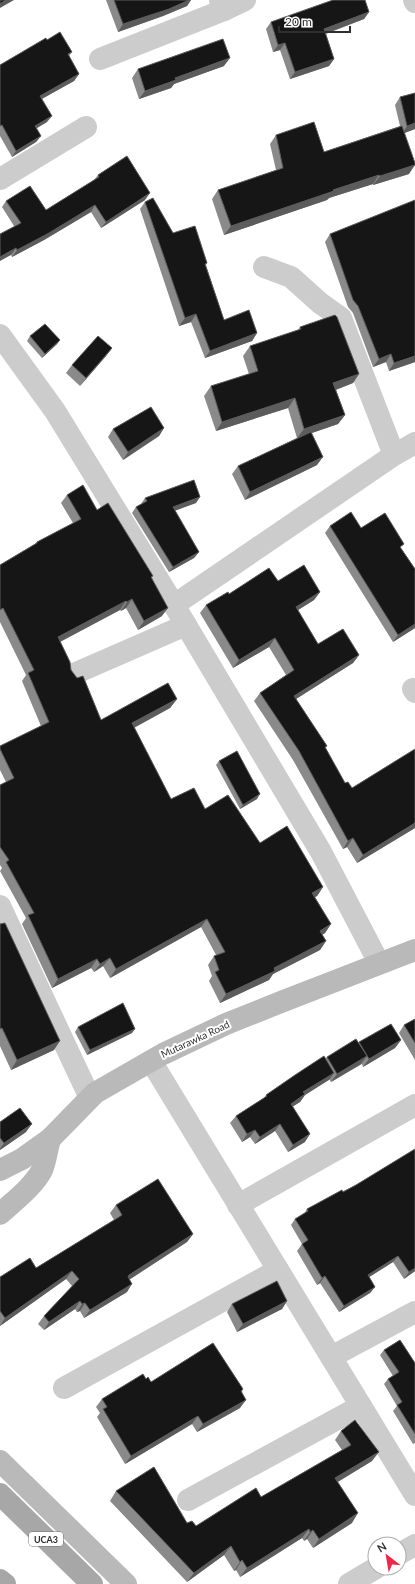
<svg xmlns="http://www.w3.org/2000/svg" width="415" height="1584" viewBox="0 0 415 1584" font-family="Lato,sans-serif">
  <style>
    .lines { fill: none; stroke-linecap: round; stroke-linejoin: round }
    .street { stroke: #ccc; stroke-width: 22 }
    .secondary { stroke: #b9b9b9; stroke-width: 22 }
    .primary { stroke: #a7a7a7; stroke-width: 22 }
    .wall { fill: #8a8a8a }
    .shaded-wall { fill: #5c5c5c }
    .building { fill: #161616; stroke: #5c5c5c }
    .labels { text-anchor: middle; dominant-baseline: central; stroke-width: 4; stroke-linejoin: round; paint-order: stroke }
    .shield { fill: #fff; stroke: #6d6d6d; stroke-width: 1 }
    .shield-label { font-size: 9px; font-weight: bold; fill: #2f2f2f }
    .street-label { font-size: 10px; fill: #2f2f2f; stroke: #fff }
  </style>
  <rect width="100%" height="100%" fill="#fff"/>
  <g class="lines">
    <g class="street">
      <path d="M414,0L415,2"/>
      <path d="M224,10L245,0"/>
      <path d="M100,59L224,10L220,0"/>
      <path d="M0,179L86,127"/>
      <path d="M264,267L291,277L320,303L341,318L394,455"/>
      <path d="M0,335L55,411L174,605L321,852L379,963"/>
      <path d="M174,605L394,455L415,443"/>
      <path d="M76,673L186,625"/>
      <path d="M413,689L415,692"/>
      <path d="M0,906L90,1098"/>
      <path d="M151,1061L415,1495"/>
      <path d="M238,1205L415,1105"/>
      <path d="M331,1357L415,1312"/>
      <path d="M64,1388L278,1270"/>
      <path d="M188,1500L361,1406"/>
      <path d="M399,1554L415,1545"/>
      <path d="M349,1584L376,1568"/>
    </g>
    <g class="secondary">
      <path d="M0,1170L22,1159L50,1139L95,1093L163,1054L226,1024L281,1002L415,950"/>
      <path d="M0,1214C14,1201 33,1187 42,1170C46,1161 47,1149 50,1139"/>
      <path d="M0,1461L126,1584"/>
    </g>
    <g class="primary">
      <path d="M0,1494L92,1584"/>
      <path d="M0,1580L5,1584"/>
    </g>
  </g>
  <g class="wall">
    <path d="M106,0H191L187,6L163,16L118,32Z"/>
    <path d="M369,12L364,19L326,34L334,59L329,66L290,79L280,50L273,52L266,29L271,22Z"/>
    <path d="M47,40L72,52L69,56L79,74L74,81L42,99L47,122L37,128L41,136L36,142L12,157L0,136V65Z"/>
    <path d="M224,66L174,84L171,88L139,99L132,78L138,69Z"/>
    <path d="M415,93V129L404,133L409,174L373,185V184L329,198L327,200L224,235L212,199L218,190L276,170L270,144L276,135L324,152L400,126L395,105L400,97Z"/>
    <path d="M98,175L145,200L101,228L91,212L44,240L12,257L11,255L14,226L2,207L6,201L46,210L94,180Z"/>
    <path d="M145,202L173,233L207,263L206,265L224,320L257,333L252,341L205,358L191,322L179,326L140,209Z"/>
    <path d="M330,234L415,362L389,371L386,362L373,367L353,313L348,307L325,242Z"/>
    <path d="M300,327L359,374L353,383L336,390L345,415L338,424L312,433L317,465L245,500L232,474L238,466L297,438L288,408L216,431L204,396L211,386L249,374L243,356L250,346L298,330Z"/>
    <path d="M30,336L60,340L57,344L42,358L27,341Z"/>
    <path d="M112,348L106,356L80,386L66,373L72,365Z"/>
    <path d="M164,428L159,436L123,460L108,437L113,429Z"/>
    <path d="M67,495L97,510L152,578L162,616L138,630L126,608L121,611L120,610L60,642L71,670L101,720L177,699L170,708L134,728L171,799L205,809L260,843L323,887L317,896L315,897L331,924L325,933L322,935L326,941L320,950L273,974L269,980L220,1003L209,981L212,976L208,965L214,956L216,955L201,927L110,978L103,966L94,972L91,968L52,988L22,924L26,918L0,871L2,868L0,865V785L6,782L0,770V746L41,726L22,681L26,675L0,622V565L35,544L37,542L73,523L61,503Z"/>
    <path d="M145,498L196,503L175,510L199,552L194,558L169,572L132,513L136,507L141,504Z"/>
    <path d="M330,526L361,528L401,548L415,569V628L393,642L325,533Z"/>
    <path d="M278,581L320,592L314,600L298,610L318,644L359,655L353,663L296,699L327,746L325,748L345,783L352,788L415,828L357,863L347,847L343,849L293,760L254,701L260,693L286,675L269,647L233,668L200,613L206,605L229,594Z"/>
    <path d="M219,761L257,799L240,809L216,765Z"/>
    <path d="M0,924L54,1050L11,1070L0,1046Z"/>
    <path d="M415,1019V1060L399,1033L404,1025Z"/>
    <path d="M78,1027L132,1033L87,1055L75,1032Z"/>
    <path d="M401,1040L395,1048L363,1067L362,1064L331,1082L329,1079L305,1095L300,1102L293,1106L305,1142L288,1152L275,1131L255,1144L250,1137L242,1142L230,1123L236,1116L264,1098L266,1095L325,1059L327,1057L359,1042Z"/>
    <path d="M0,1122L26,1132L0,1150Z"/>
    <path d="M415,1149V1271L404,1279L393,1262L369,1277L375,1287L370,1293L339,1312L320,1283L317,1285L297,1251L302,1244L291,1225L295,1219L304,1214L307,1209L356,1185Z"/>
    <path d="M116,1205L193,1234L187,1242L129,1280L127,1292L84,1318L80,1311L77,1312L75,1309L44,1330L38,1324L44,1316L72,1286L66,1279L0,1326V1277L36,1268L114,1220L110,1213Z"/>
    <path d="M287,1301L282,1309L237,1332L227,1312L232,1304Z"/>
    <path d="M384,1350L415,1363V1443L413,1444L393,1411L397,1406L384,1384L388,1379L393,1376L380,1355Z"/>
    <path d="M151,1382L243,1389L242,1392L240,1408L197,1432L192,1424L125,1464L97,1417L100,1413L96,1407L102,1399Z"/>
    <path d="M341,1431L372,1461L338,1482L352,1523L313,1548L307,1539L304,1541L302,1538L240,1577L236,1570L234,1571L224,1555L187,1582L110,1501L116,1491L187,1523L196,1526L261,1497L342,1450L335,1440Z"/>
  </g>
  <g class="shaded-wall">
    <path d="M6,0H14L0,8V4Z"/>
    <path d="M189,0H191L187,6L163,16L118,32L123,24Z"/>
    <path d="M369,12L364,19L319,36L324,29Z"/>
    <path d="M285,43L280,50L273,52L278,45Z"/>
    <path d="M230,58L224,66L174,84L171,88L139,99L145,91L175,78Z"/>
    <path d="M334,59L329,66L290,79L295,72Z"/>
    <path d="M79,74L74,81L36,102L40,96Z"/>
    <path d="M52,116L47,122L30,132L35,126Z"/>
    <path d="M415,123V129L402,134L407,126Z"/>
    <path d="M41,136L36,142L12,157L16,151Z"/>
    <path d="M415,165L409,174L373,185L380,176Z"/>
    <path d="M379,175L373,184L329,198L327,200L224,235L231,226L333,190Z"/>
    <path d="M150,193L145,200L101,228L106,222Z"/>
    <path d="M95,205L91,212L44,240L12,257L17,250Z"/>
    <path d="M16,248L11,255L0,261V257Z"/>
    <path d="M196,314L191,322L179,326L185,318Z"/>
    <path d="M257,333L252,341L205,358L210,351Z"/>
    <path d="M60,340L57,344L42,358L45,354Z"/>
    <path d="M112,348L106,356L80,386L86,378Z"/>
    <path d="M391,354L386,362L373,367L379,359Z"/>
    <path d="M415,356V362L389,371L394,363Z"/>
    <path d="M359,374L353,383L327,393L333,383Z"/>
    <path d="M295,398L288,408L216,431L222,422Z"/>
    <path d="M345,415L338,424L297,438L304,429Z"/>
    <path d="M164,428L159,436L123,460L128,452Z"/>
    <path d="M323,457L317,465L245,500L250,492Z"/>
    <path d="M200,497L196,503L169,513L173,507Z"/>
    <path d="M199,552L194,558L169,572L173,567Z"/>
    <path d="M320,592L314,600L290,615L296,607Z"/>
    <path d="M132,599L126,608L121,611L127,602Z"/>
    <path d="M126,601L120,610L52,646L58,637Z"/>
    <path d="M168,608L162,616L138,630L144,621Z"/>
    <path d="M415,624V628L393,642L398,635Z"/>
    <path d="M275,638L269,647L233,668L239,660Z"/>
    <path d="M359,655L353,663L288,704L294,696Z"/>
    <path d="M177,699L170,708L126,732L132,723Z"/>
    <path d="M260,794L257,799L240,809L243,805Z"/>
    <path d="M415,823V828L357,863L363,855Z"/>
    <path d="M353,838L347,847L343,849L348,841Z"/>
    <path d="M323,887L317,896L306,902L312,893Z"/>
    <path d="M207,919L201,927L110,978L116,969Z"/>
    <path d="M331,924L325,933L314,940L320,931Z"/>
    <path d="M326,941L320,950L273,974L269,980L220,1003L226,994L274,968Z"/>
    <path d="M110,958L103,966L94,972L100,964Z"/>
    <path d="M97,959L91,968L52,988L58,979Z"/>
    <path d="M135,1029L132,1033L87,1055L90,1050Z"/>
    <path d="M401,1040L395,1048L363,1067L369,1059Z"/>
    <path d="M60,1041L54,1050L11,1070L17,1060Z"/>
    <path d="M367,1056L361,1064L331,1082L337,1074Z"/>
    <path d="M334,1073L329,1080L305,1095L300,1102L286,1111L291,1104L303,1092Z"/>
    <path d="M32,1124L26,1132L0,1150V1149L4,1143Z"/>
    <path d="M280,1124L275,1131L255,1144L260,1137Z"/>
    <path d="M255,1130L250,1137L242,1142L247,1134Z"/>
    <path d="M310,1134L305,1142L288,1152L293,1145Z"/>
    <path d="M193,1234L187,1242L124,1283L129,1275Z"/>
    <path d="M398,1256L393,1262L363,1281L368,1275Z"/>
    <path d="M415,1268V1271L404,1279L409,1272Z"/>
    <path d="M72,1271L66,1279L0,1326L5,1318Z"/>
    <path d="M325,1276L320,1283L317,1285L322,1278Z"/>
    <path d="M132,1284L127,1292L84,1318L90,1310Z"/>
    <path d="M375,1287L370,1293L339,1312L344,1306Z"/>
    <path d="M80,1301L75,1309L44,1330L49,1322Z"/>
    <path d="M287,1301L282,1309L237,1332L243,1324Z"/>
    <path d="M85,1303L80,1311L77,1312L82,1304Z"/>
    <path d="M246,1400L240,1408L197,1432L203,1424Z"/>
    <path d="M198,1416L192,1424L125,1464L131,1456Z"/>
    <path d="M379,1452L372,1461L329,1487L335,1478Z"/>
    <path d="M358,1513L352,1523L313,1548L319,1539Z"/>
    <path d="M309,1529L302,1538L240,1577L247,1568Z"/>
    <path d="M313,1530L307,1539L304,1541L310,1532Z"/>
    <path d="M231,1546L224,1555L187,1582L194,1573Z"/>
    <path d="M242,1560L236,1570L234,1571L240,1562Z"/>
  </g>
  <g class="building">
    <path d="M0,0H6L0,4Z"/>
    <path d="M114,0H189L169,9L123,24Z"/>
    <path d="M333,0H365L369,12L324,29L334,59L295,72L285,43L278,45L271,22Z"/>
    <path d="M60,32L72,52L68,54L79,74L40,96L52,116L35,126L41,136L16,151L2,125L0,126V65L46,38L47,40Z"/>
    <path d="M223,39L230,58L175,78L176,80L145,91L138,69Z"/>
    <path d="M415,93V123L407,126L400,97Z"/>
    <path d="M314,122L324,152L402,126L415,163V165L380,176L379,175L333,190L334,191L231,226L218,190L283,168L276,135Z"/>
    <path d="M127,156L150,193L106,222L95,205L49,233L17,250L16,248L0,257V234L21,223L6,201L30,186L46,210L99,177L98,175Z"/>
    <path d="M153,198L173,233L195,226L207,263L205,264L224,320L249,310L257,333L210,351L196,314L185,318L145,202Z"/>
    <path d="M415,200V356L394,363L391,354L379,359L358,306L353,300L330,234Z"/>
    <path d="M335,315L337,317L359,374L333,383L345,415L304,429L295,398L222,422L211,386L258,371L250,346L301,329L300,327Z"/>
    <path d="M45,324L60,340L45,354L30,336Z"/>
    <path d="M98,336L112,348L86,378L72,365Z"/>
    <path d="M151,407L164,428L128,452L113,429Z"/>
    <path d="M311,432L323,457L250,492L238,466Z"/>
    <path d="M194,480L200,497L173,507L199,552L173,567L136,507L147,501L145,498Z"/>
    <path d="M83,485L97,510L108,503L153,576L151,577L168,608L144,621L132,599L127,602L126,601L58,637L70,662L71,670L77,678L83,676L101,720L168,683L177,699L132,723L171,799L194,788L205,809L228,795L260,843L287,826L323,887L312,893L331,924L320,931L326,941L274,968L275,971L226,994L215,972L219,970L214,956L225,952L207,919L116,969L110,958L100,964L97,959L58,979L28,915L34,913L6,862L9,860L0,847V785L14,778L0,749V746L49,722L28,673L34,670L3,608L0,610V565L37,543V542L81,519L67,495Z"/>
    <path d="M351,512L361,528L385,513L404,544L400,547L415,569V624L398,635L330,526Z"/>
    <path d="M304,565L320,592L296,607L318,644L343,629L359,655L294,696L327,746L325,747L345,783L348,782L352,788L415,749V823L363,855L353,838L348,841L299,751L260,693L294,670L275,638L239,660L206,605L228,592L229,594L269,568L278,581Z"/>
    <path d="M237,751L260,794L243,805L219,761Z"/>
    <path d="M5,923L60,1041L17,1060L2,1028L0,1029V924Z"/>
    <path d="M123,1003L135,1029L90,1050L78,1027Z"/>
    <path d="M415,1019V1043L404,1025Z"/>
    <path d="M391,1024L401,1040L369,1059L359,1042Z"/>
    <path d="M356,1039L367,1056L337,1074L327,1057Z"/>
    <path d="M324,1056L334,1073L303,1092L305,1094L291,1104L310,1134L293,1145L280,1124L260,1137L255,1130L247,1134L236,1116L267,1096L266,1095L295,1075Z"/>
    <path d="M20,1108L32,1124L4,1143L0,1138V1122Z"/>
    <path d="M415,1149V1268L409,1272L398,1256L368,1275L375,1287L344,1306L325,1276L322,1278L302,1244L308,1240L295,1219L308,1211L307,1209L342,1190L343,1192L356,1185Z"/>
    <path d="M158,1179L193,1234L129,1275L128,1277L132,1284L90,1310L85,1303L82,1304L80,1301L49,1322L44,1316L79,1279L72,1271L5,1318L0,1311V1277L30,1258L36,1268L119,1217L122,1215L116,1205Z"/>
    <path d="M277,1281L287,1301L243,1324L232,1304Z"/>
    <path d="M400,1340L415,1363V1434L397,1405L402,1402L388,1379L399,1372L384,1350Z"/>
    <path d="M213,1343L243,1389L241,1391L246,1400L203,1424L198,1416L131,1456L103,1409L107,1407L102,1399L143,1374L146,1379L148,1377L151,1382Z"/>
    <path d="M355,1420L379,1452L335,1478L358,1513L319,1539L313,1530L310,1532L309,1529L247,1568L242,1560L240,1562L231,1546L194,1573L116,1491L154,1467L187,1523L192,1521L196,1526L256,1488L261,1497L351,1445L341,1431Z"/>
  </g>
  <g class="labels">
    <rect class="shield" x="29" y="1532" width="34" height="14" rx="3"/>
    <g class="shield-label">
      <text x="46" y="1539">UCA3</text>
    </g>
    <g class="street-label">
      <text transform="translate(195 1039) rotate(-25)">Mutarawka Road</text>
    </g>
  </g>
  <g transform="translate(387 1556) rotate(329)"><circle r="19" fill="#ffffff" stroke="#acacac"/>
  <path d="M0-3L7 15L0 10L-7 15Z" fill="#f12649"/>
  <text y="-6" font-size="11" font-weight="bold" text-anchor="middle" fill="#2f2f2f">N</text>
  </g>
  <path d="M279 26v6h71v-6" fill="none" stroke="#2f2f2f" stroke-width="2"/>
  <text x="285" y="26" font-size="12" fill="#2f2f2f" stroke="#ffffff" stroke-width="3" paint-order="stroke">20 m</text>
</svg>
